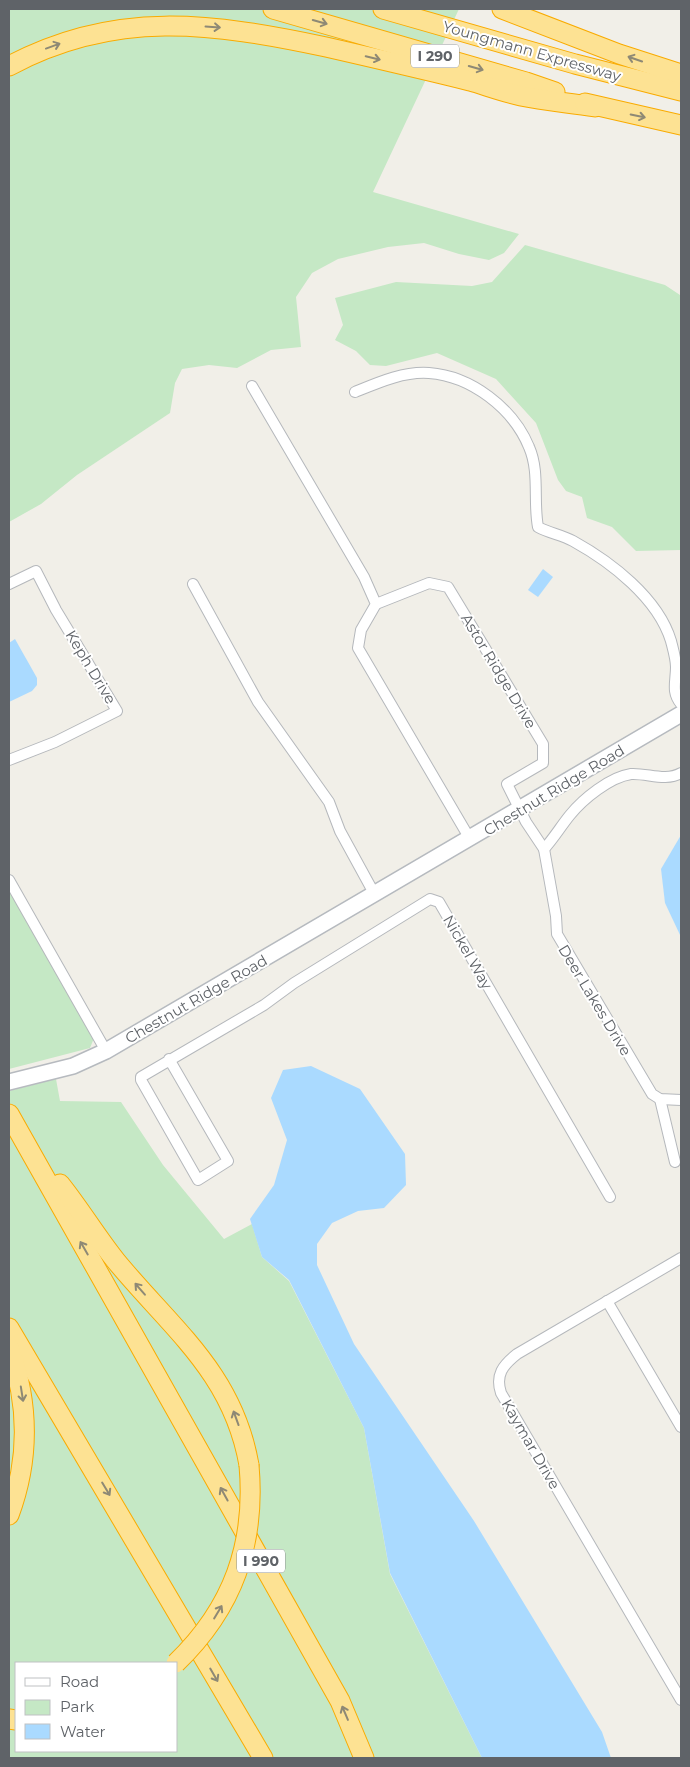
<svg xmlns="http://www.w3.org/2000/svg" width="690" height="1767" viewBox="0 0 690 1767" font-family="Montserrat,sans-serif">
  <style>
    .green { fill: #c5e8c5; fill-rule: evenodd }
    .water { fill: #aadaff }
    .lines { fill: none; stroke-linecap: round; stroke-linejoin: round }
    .street-casing { stroke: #b5b8bc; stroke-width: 12 }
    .secondary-casing { stroke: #b6babf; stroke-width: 18 }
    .highway-casing { stroke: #f9ab00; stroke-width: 21 }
    .street { stroke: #fff; stroke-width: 10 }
    .secondary { stroke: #fff; stroke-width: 15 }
    .highway { stroke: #fde293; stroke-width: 19 }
    .highway-bridge-casing { stroke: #f9ab00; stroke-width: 21; stroke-linecap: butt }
    .highway-bridge { stroke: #fde293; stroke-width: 19 }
    .oneway { stroke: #8e8975 }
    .labels { text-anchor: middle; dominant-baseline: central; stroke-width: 4; stroke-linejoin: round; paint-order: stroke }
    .shield { fill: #fff; stroke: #8f9295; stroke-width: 1 }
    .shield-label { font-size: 14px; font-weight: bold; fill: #5f6368 }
    .street-label { font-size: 15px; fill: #5f6368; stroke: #fff }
  </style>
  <rect width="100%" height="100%" fill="#f1efe8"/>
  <g class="green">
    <path d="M9,9H459L373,192L519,234L504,253L489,260L459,254L424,243L388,247L338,259L312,273L296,297L301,347L271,350L237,368L209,365L182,369L175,383L170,413L77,475L41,504L9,522Z"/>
    <path d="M525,245L665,285L680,295L681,550L636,551L612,527L587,518L582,497L566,491L558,480L536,423L496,379L437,353L386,366L370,365L356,351L335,340L343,325L335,298L396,282L472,286L492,282Z"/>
    <path d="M9,880L96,1033L90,1048L9,1069Z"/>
    <path d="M56,1079L60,1101L121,1102L163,1165L224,1239L252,1224L262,1257L289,1281L364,1428L390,1574L482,1758H9V1091ZM16,1663H176V1751H16Z"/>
  </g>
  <g class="water">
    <path d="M543,569L553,577L538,597L528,590Z"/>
    <path d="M15,639L37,678V685L32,691L9,702V643Z"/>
    <path d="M681,835V937L665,903L661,869Z"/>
    <path d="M311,1066L360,1089L405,1154L406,1185L384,1208L358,1211L332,1223L317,1244V1265L354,1344L474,1521L602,1732L611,1758H482L390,1573L364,1428L289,1280L262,1257L250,1219L274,1185L287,1140L271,1098L283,1070Z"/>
  </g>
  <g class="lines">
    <g class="street-casing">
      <g id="street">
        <path d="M252,386L364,577L376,604L361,630L358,648L470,839"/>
        <path d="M355,392C377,383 404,371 429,373C471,376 513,408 529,447C540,472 533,501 538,527C549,533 562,535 573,541C611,562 658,598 671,641C673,649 676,659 676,667C676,682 671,692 681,704"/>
        <path d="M9,584L36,571L56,610L117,711L55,742L9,760"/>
        <path d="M193,584L258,702L329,802L340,831L375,895"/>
        <path d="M376,604L429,583L448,587L543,744V763L507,784L526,822L544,849L556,916L557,934L652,1094L660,1099L681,1100"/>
        <path d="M544,849C554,838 561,826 570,815C583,799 610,777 631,774C648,773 665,782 681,773"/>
        <path d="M9,880L106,1051"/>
        <path d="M169,1059L228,1161L198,1180L141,1080V1077L264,1005L294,983L430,899L439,902L610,1197"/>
        <path d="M660,1099L675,1162"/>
        <path d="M681,1258L517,1354C503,1365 495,1375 501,1393L681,1700"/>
        <path d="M607,1301L681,1427"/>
      </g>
    </g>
    <g class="secondary-casing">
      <path id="secondary" d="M9,1082L73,1066L106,1051L681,714"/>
    </g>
    <g class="highway-casing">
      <g id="highway">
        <path d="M273,9L526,82L555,92"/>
        <path d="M383,9L575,64L681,91"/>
        <path d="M502,9L619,54L681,74"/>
        <path d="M9,66C116,9 212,23 326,47C374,58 422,69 470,81C487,86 503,92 521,96C545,101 571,103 595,107"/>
        <path d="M585,103L681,125"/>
        <path d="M9,1114L340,1701L364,1758"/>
        <path d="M60,1184C80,1209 96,1236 116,1261C172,1329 233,1373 249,1465"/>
        <path d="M9,1328L263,1758"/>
        <path d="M9,1347C29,1403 30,1459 9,1515"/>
        <path d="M9,1719L16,1720"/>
      </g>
    </g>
    <use href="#street" class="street"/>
    <use href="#secondary" class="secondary"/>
    <use href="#highway" class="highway"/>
    <g class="highway-bridge-casing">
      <path id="highway-bridge" d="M176,1663C233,1608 256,1544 249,1465"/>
    </g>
    <use href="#highway-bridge" class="highway-bridge"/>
  </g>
  <defs><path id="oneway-shaft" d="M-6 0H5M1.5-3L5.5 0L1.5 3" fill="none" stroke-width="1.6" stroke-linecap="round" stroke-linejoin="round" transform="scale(1.25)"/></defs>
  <g class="oneway">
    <use href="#oneway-shaft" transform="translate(320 22) rotate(16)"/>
    <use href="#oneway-shaft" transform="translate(213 27) rotate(4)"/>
    <use href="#oneway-shaft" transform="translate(53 46) rotate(-20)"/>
    <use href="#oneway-shaft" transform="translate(373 58) rotate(13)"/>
    <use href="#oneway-shaft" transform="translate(635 59) rotate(-161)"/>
    <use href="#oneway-shaft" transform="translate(476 68) rotate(16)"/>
    <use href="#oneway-shaft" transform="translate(638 116) rotate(12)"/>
    <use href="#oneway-shaft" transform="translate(84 1248) rotate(-120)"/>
    <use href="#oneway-shaft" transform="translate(140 1289) rotate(-131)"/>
    <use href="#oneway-shaft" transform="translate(22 1394) rotate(81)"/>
    <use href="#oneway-shaft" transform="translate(236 1418) rotate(-110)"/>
    <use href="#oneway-shaft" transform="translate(106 1489) rotate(59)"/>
    <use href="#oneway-shaft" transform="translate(224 1494) rotate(-119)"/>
    <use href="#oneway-shaft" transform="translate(218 1612) rotate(-59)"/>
    <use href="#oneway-shaft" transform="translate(214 1675) rotate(60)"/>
    <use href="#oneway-shaft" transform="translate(345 1713) rotate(-113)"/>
  </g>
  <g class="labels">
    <g class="shield">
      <rect x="411" y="44.5" width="48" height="23" rx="4"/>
      <rect x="237" y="1549.5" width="48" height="23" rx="4"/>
    </g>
    <g class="shield-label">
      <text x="435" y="56">I 290</text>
      <text x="261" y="1561">I 990</text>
    </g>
    <g class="street-label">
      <text transform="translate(532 51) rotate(16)">Youngmann Expressway</text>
      <text transform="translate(91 667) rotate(59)">Keph Drive</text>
      <text transform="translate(499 671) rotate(59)">Astor Ridge Drive</text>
      <text transform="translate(554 790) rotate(-31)">Chestnut Ridge Road</text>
      <text transform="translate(468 952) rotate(60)">Nickel Way</text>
      <text transform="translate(196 999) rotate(-30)">Chestnut Ridge Road</text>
      <text transform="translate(595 1000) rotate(59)">Deer Lakes Drive</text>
      <text transform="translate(531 1444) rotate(60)">Kaymar Drive</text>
    </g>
  </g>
  <rect width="690" height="1767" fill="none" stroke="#5f6368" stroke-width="20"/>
  <rect x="15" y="1662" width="162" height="90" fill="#ffffff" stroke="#bfc1c3"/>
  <rect x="25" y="1678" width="25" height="8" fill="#ffffff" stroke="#bfc1c3"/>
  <text x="60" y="1687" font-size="15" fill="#5f6368">Road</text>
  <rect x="25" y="1700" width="25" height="15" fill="#c5e8c5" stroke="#bfc1c3"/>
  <text x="60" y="1712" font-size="15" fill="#5f6368">Park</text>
  <rect x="25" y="1724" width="25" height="15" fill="#aadaff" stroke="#bfc1c3"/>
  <text x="60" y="1737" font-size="15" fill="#5f6368">Water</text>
</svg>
